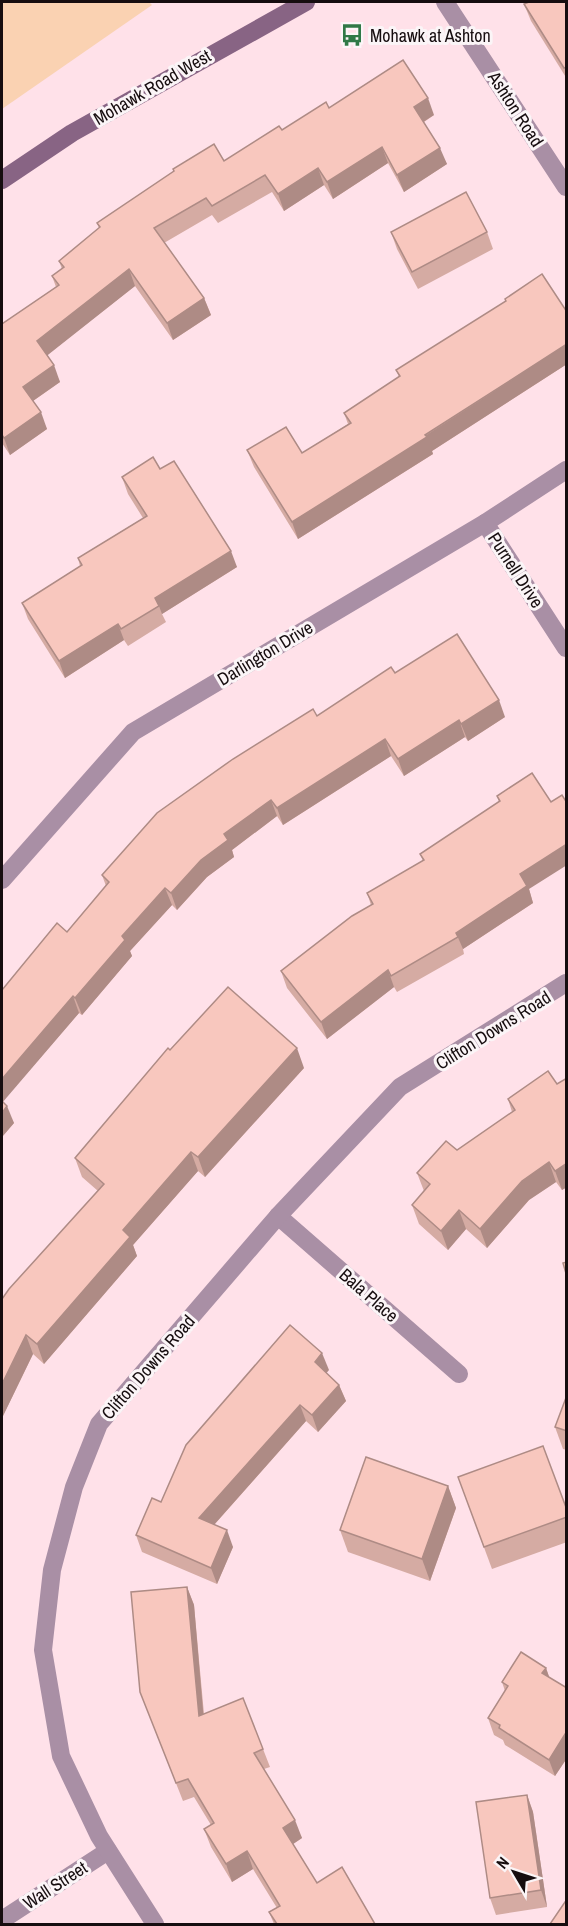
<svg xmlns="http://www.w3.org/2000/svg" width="568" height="1926" viewBox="0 0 568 1926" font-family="'Archivo Narrow',sans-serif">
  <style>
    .green { fill: #fad2b2 }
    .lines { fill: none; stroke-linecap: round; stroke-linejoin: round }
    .street { stroke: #a98fa5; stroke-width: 18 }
    .secondary { stroke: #886484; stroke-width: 18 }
    .wall { fill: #d5aba3 }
    .shaded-wall { fill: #ae8b85 }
    .building { fill: #f8c7be; stroke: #ae8b85; stroke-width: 1.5 }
    .labels { text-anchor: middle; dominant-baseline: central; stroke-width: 6; stroke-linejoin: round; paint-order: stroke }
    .poi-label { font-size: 18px; fill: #160d0f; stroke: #fbf5f7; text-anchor: start }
    .street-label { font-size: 18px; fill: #160d0f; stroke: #fbf5f7 }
  </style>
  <rect width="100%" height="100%" fill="#ffe1e9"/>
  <path class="green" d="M2,2H149L152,5L2,109Z"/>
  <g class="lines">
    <g class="street">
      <path d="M445,2L566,187"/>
      <path d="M485,523L566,648"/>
      <path d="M2,880L133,732L485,523L566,470"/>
      <path d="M278,1216L459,1374"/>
      <path d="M2,1920L108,1851"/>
      <path d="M155,1924L99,1836L61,1756L43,1650L52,1570L74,1487L99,1424L278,1216L400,1087L566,983"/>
    </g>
    <path class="secondary" d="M2,180L72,133L306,2"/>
  </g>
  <g class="wall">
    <path d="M567,2V79L531,21L524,4Z"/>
    <path d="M329,108L434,115L424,122L447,164L404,192L388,163L333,199L324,185L284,211L272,192L218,223L212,215L164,243L204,298L211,315L173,340L135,286L47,355L60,382L33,401L47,429L10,455L2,443V324L56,287L52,276L62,269L59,261L99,228L97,223L224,161L282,130Z"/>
    <path d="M391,232H487L493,249L418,289L397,249Z"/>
    <path d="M567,312V364L432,451L433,454L298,539L254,467L247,450L302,453L348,424L344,413L399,377L396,370Z"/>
    <path d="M160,469L237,567L162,614L166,622L128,646L124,640L65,678L28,619L22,603L80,566L78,558L143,518L128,494L122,477Z"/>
    <path d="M395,673L505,717L468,741L465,737L404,776L391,756L283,825L277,816L232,850L234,857L207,877L177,910L172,905L130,951L132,956L82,1015L79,1013L2,1102L14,1123L2,1137V990L67,932L106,886L102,875L317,716Z"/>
    <path d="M532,773L529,889L533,903L463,949L464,954L397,992L394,987L327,1039L287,988L281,971L371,905L367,893L423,861L420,854L499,802L497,796Z"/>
    <path d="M170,1050L304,1068L205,1177L198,1171L133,1245L137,1256L44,1364L33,1354L2,1418V1299L98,1191L82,1177L75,1158Z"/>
    <path d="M567,1078V1187L562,1190L556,1182L529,1200L487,1248L466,1229L448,1250L419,1224L412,1205L424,1191L417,1173L457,1150L512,1112L508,1099L557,1084Z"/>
    <path d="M329,1370L326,1373L339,1385L346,1401L318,1432L306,1421L214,1525L233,1547L217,1584L142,1552L136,1535L161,1502Z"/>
    <path d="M567,1395V1450L563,1449L555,1427Z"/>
    <path d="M458,1477L567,1510V1542L492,1569Z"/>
    <path d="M448,1486L456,1508L430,1581L348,1552L340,1530Z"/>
    <path d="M187,1587L194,1605L204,1714L263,1749L270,1767L264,1769L302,1838L293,1844L317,1883L375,1924H274L269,1912L277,1908L253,1869L232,1882L211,1847L204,1829L211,1825L194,1797L183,1801L140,1692Z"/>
    <path d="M546,1668L549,1677L567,1688V1758L555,1776L505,1745L503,1740L494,1735L488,1718L505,1691L502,1682Z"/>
    <path d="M527,1795L533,1812L547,1907L496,1915L490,1898Z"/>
  </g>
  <g class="shaded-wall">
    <path d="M428,98L434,115L420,124L414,107Z"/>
    <path d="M382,147L388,163L333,199L327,182Z"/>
    <path d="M440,148L447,164L404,192L397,175Z"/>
    <path d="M318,168L324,185L284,211L278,194Z"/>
    <path d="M129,269L135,286L44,358L37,341Z"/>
    <path d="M204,298L211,315L173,340L167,323Z"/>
    <path d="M567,344V364L432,451L433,454L298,539L292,522Z"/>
    <path d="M54,365L60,382L30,403L23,387Z"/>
    <path d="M41,412L47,429L10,455L4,438Z"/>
    <path d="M231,551L237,567L162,614L159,606L155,598Z"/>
    <path d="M118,624L124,640L65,678L59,661Z"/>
    <path d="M499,700L505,717L468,741L461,724Z"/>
    <path d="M459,720L465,737L404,776L398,759Z"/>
    <path d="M385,739L391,756L283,825L277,808Z"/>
    <path d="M271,800L277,816L232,850L234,857L207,877L177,910L171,893L224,834Z"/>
    <path d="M567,844V865L529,889L533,903L463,949L456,933L520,874Z"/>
    <path d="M165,888L172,905L130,951L132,956L82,1015L75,998L122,936Z"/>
    <path d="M388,970L394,987L327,1039L321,1022Z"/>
    <path d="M73,996L79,1013L2,1103V1079Z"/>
    <path d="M297,1048L304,1068L205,1177L198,1157Z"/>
    <path d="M7,1106L14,1123L2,1137V1113Z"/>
    <path d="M191,1152L198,1171L133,1245L137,1256L44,1364L37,1344L123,1230Z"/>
    <path d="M549,1162L556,1182L529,1200L487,1248L480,1229L522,1181Z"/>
    <path d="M567,1163V1187L562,1190L555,1171Z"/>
    <path d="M459,1210L466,1229L448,1250L441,1231Z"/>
    <path d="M26,1335L33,1354L2,1418V1384Z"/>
    <path d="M322,1353L329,1370L321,1379L315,1362Z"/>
    <path d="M339,1385L346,1401L318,1432L312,1415Z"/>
    <path d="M300,1405L306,1421L205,1535L199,1518Z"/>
    <path d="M448,1486L456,1508L430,1581L422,1559Z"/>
    <path d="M227,1530L233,1547L217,1584L211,1568Z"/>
    <path d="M187,1587L194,1605L205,1734L199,1716Z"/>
    <path d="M546,1668L552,1685L542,1673Z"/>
    <path d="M567,1731V1758L555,1776L549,1760Z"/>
    <path d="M527,1795L533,1812L547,1907L541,1890Z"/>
    <path d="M295,1820L302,1838L290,1846L283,1828Z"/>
    <path d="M247,1851L253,1869L232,1882L226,1864Z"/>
  </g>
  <g class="building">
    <path d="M529,2H567V67L564,68L524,4Z"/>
    <path d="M403,60L428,98L414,107L440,148L397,175L382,147L327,182L318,168L278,194L265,175L212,206L206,198L154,228L204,298L167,323L129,269L37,341L54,365L23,387L41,412L4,438L2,435V324L59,285L52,276L64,267L59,261L100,227L97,223L174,171L173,169L214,144L224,161L279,126L282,130L326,102L329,108Z"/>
    <path d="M466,192L487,232L412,272L391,232Z"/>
    <path d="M542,274L567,312V344L425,435L427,437L292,522L247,450L286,427L302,453L351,423L344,413L400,376L396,370L506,301L505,299Z"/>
    <path d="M153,457L160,469L174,461L231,551L155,598L159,606L121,629L118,624L59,661L22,603L82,565L78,558L147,516L122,477Z"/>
    <path d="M457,634L499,700L461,724L459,720L398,759L385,739L277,808L271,800L224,834L228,840L201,860L171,893L165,888L122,936L125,940L75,998L73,996L2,1079V990L57,923L67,932L109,882L102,875L157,813L233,759L313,709L317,716L391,667L395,673Z"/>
    <path d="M532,773L551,802L562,795L567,803V844L520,874L527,886L456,933L458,937L391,976L388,970L321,1022L281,971L352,916L373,904L367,893L424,860L420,854L500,801L497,796Z"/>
    <path d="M228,987L297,1048L198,1157L191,1152L123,1230L130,1237L37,1344L26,1335L2,1384V1299L9,1289L104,1184L75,1158L168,1048L170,1050Z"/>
    <path d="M548,1071L557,1084L567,1078V1163L555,1171L549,1162L522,1181L480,1229L459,1210L441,1231L412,1205L430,1184L417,1173L446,1141L457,1150L515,1110L508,1099Z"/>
    <path d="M2,1101L7,1106L2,1113Z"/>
    <path d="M567,1262V1277L563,1263Z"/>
    <path d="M290,1325L322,1353L315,1362L339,1385L312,1415L300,1405L199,1518L227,1530L211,1568L136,1535L152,1498L161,1502L186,1445Z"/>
    <path d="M567,1395V1431L555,1427Z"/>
    <path d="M543,1446L567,1510V1517L484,1547L458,1477Z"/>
    <path d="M366,1457L448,1486L422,1559L340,1530Z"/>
    <path d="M187,1587L199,1716L243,1698L263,1749L254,1753L295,1820L283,1828L317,1883L342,1867L375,1924H277L269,1912L280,1906L247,1851L226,1864L204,1829L214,1823L188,1779L176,1783L140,1692L131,1592Z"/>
    <path d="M521,1652L546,1668L542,1673L567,1688V1731L549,1760L499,1728L500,1725L488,1718L508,1686L502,1682Z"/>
    <path d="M527,1795L541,1890L490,1898L476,1802Z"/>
    <path d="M565,1902L567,1903V1924H550Z"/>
  </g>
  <defs>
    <g id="bus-bare" transform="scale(1.8)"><path d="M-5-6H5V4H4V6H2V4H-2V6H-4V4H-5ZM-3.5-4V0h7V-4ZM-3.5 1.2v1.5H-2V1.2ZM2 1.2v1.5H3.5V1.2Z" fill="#307947" stroke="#fbf5f7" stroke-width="2.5" paint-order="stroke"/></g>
  </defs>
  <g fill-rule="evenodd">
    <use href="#bus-bare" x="352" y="35"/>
  </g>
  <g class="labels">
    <g class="poi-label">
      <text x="370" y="35">Mohawk at Ashton</text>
    </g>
    <g class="street-label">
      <text transform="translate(152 87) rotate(-30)">Mohawk Road West</text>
      <text transform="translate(516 109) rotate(57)">Ashton Road</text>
      <text transform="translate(516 570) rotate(57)">Purnell Drive</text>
      <text transform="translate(265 653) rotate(-31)">Darlington Drive</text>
      <text transform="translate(493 1030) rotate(-32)">Clifton Downs Road</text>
      <text transform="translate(369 1295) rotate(41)">Bala Place</text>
      <text transform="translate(148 1367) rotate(-49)">Clifton Downs Road</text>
      <text transform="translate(55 1885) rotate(-33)">Wall Street</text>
    </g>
  </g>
  <rect width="568" height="1926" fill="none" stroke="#160d0f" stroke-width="6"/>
  <g transform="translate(514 1872) rotate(309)" stroke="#fbf5f7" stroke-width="4.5" paint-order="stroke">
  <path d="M0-4.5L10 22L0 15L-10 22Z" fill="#160d0f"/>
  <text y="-9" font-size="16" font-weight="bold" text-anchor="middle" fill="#160d0f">N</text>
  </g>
</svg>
